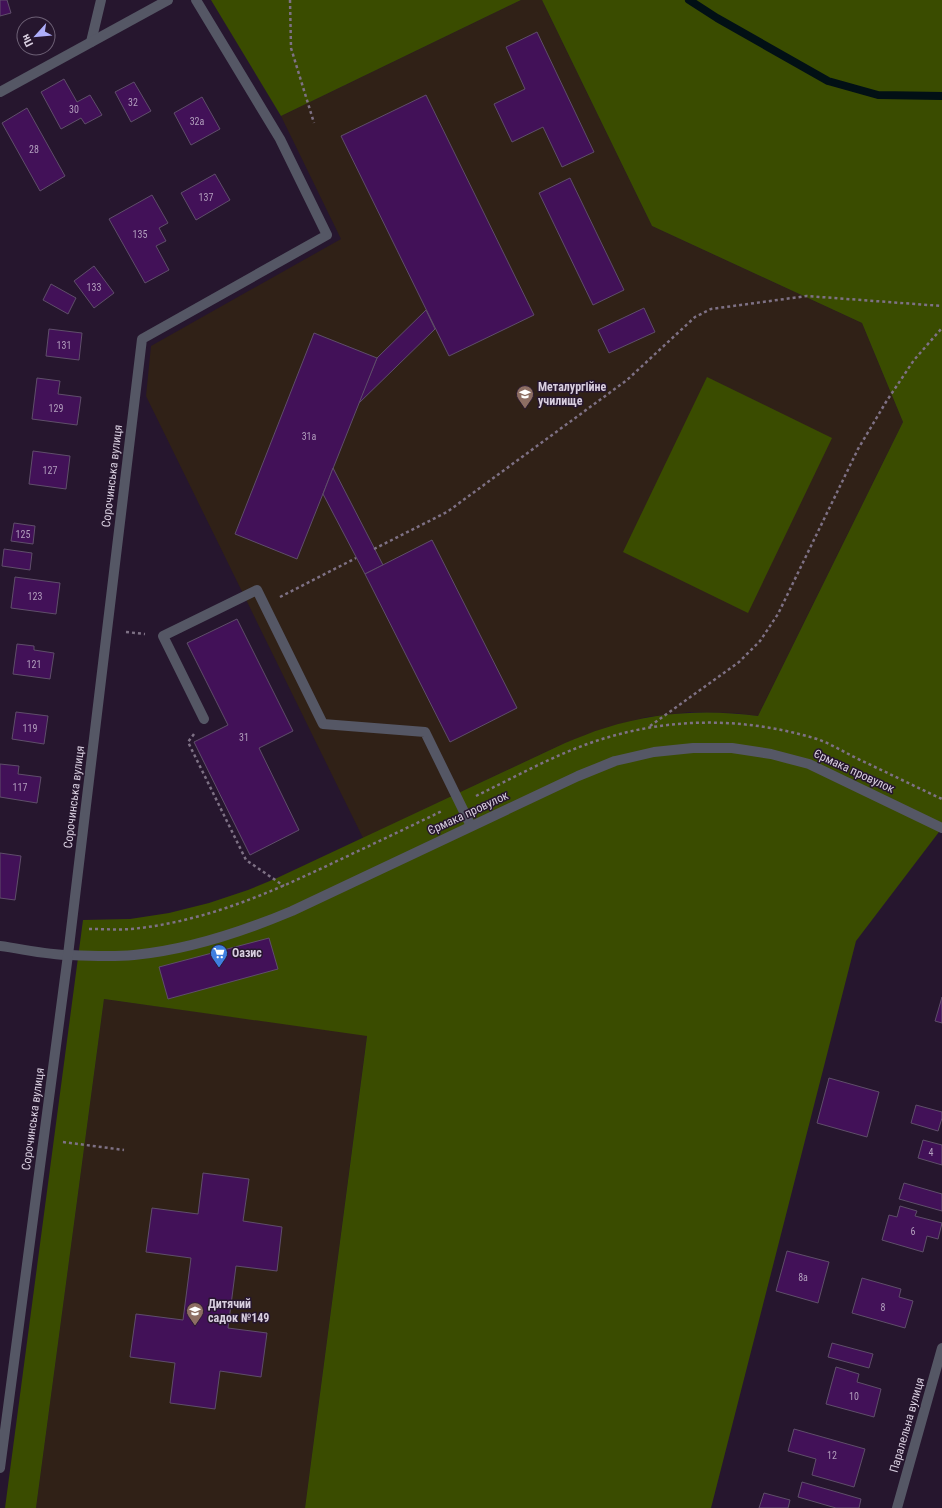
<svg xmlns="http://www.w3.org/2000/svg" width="942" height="1508" viewBox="0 0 942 1508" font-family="'Roboto Condensed',sans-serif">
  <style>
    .education { fill: #302117 }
    .green { fill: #3a4c00 }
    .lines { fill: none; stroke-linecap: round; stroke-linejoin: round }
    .stream { stroke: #021015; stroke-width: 8 }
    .building { fill: #421158; stroke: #5f4e6a }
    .path { stroke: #7e7185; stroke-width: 2.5; stroke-dasharray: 3 3; stroke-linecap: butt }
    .lane { stroke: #555765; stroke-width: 10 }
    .street { stroke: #555765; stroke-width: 10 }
    .labels { text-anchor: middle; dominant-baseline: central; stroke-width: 3; stroke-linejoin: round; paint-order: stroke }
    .number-label { font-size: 10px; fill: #b29fbd }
    .poi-label { font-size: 12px; font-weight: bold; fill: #d8cedf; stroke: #26162e; text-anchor: start }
    .street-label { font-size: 12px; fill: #d8cedf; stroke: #26162e }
  </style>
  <rect width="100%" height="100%" fill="#26162e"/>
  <g class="education">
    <path d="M521,0H542L652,226L862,323L903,422L758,716L735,713L691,712L647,717L605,728L565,743L363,838L146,396L151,346L341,239L281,116Z"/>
    <path d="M104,999L367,1035L305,1508H36Z"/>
  </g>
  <g class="green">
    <path d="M211,0H521L281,116Z"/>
    <path d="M542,0H942V828L856,941L711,1508H305L367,1036L104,999L36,1508H5L83,920L130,919L169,913L209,903L248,890L277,878L565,743C578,738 591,732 605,728C654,712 707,709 758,716L903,422L862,323L652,226Z"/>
    <path d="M707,377L832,438L748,613L623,552Z"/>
  </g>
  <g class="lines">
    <path class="stream" d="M689,0L717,18L828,81L878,95L942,96"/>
  </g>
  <g class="building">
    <path d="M0,0H7L11,13L0,16Z"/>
    <path d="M537,32L594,152L562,167L543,127L512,142L494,104L525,89L506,47Z"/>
    <path d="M64,79L77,102L90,95L102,115L85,124L81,118L61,129L41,92Z"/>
    <path d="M134,82L151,111L131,122L115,92Z"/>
    <path d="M426,95L534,315L449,356L341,136Z"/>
    <path d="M202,97L220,129L191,145L174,113Z"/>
    <path d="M27,108L65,176L40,191L2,123Z"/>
    <path d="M215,174L230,200L196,220L181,193Z"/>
    <path d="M570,178L624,290L593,305L539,193Z"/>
    <path d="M152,195L168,223L159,228L166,241L156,246L169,270L145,283L109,219Z"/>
    <path d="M94,266L114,293L94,308L74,281Z"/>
    <path d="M51,284L76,298L68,314L43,300Z"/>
    <path d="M644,308L655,332L609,353L598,330Z"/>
    <path d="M426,310L435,329L358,404L377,358Z"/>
    <path d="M49,329L82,333L79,360L46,356Z"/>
    <path d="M314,333L377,358L297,559L235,534Z"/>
    <path d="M37,378L60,381L58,394L81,397L77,425L32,419Z"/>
    <path d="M33,451L70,456L66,489L29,484Z"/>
    <path d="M333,468L383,565L365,574L323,494Z"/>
    <path d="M14,523L35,526L33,544L11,541Z"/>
    <path d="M432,540L517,708L450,742L365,574Z"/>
    <path d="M4,549L32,553L30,570L2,566Z"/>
    <path d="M15,577L60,583L56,614L11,608Z"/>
    <path d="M237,619L293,731L259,748L299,830L250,855L194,742L228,725L187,643Z"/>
    <path d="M17,644L34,646V650L54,653L50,679L13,674Z"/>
    <path d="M16,712L48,716L44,744L12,739Z"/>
    <path d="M0,764L19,766L18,774L41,777L37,803L0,797Z"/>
    <path d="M0,853L21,856L15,900L0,898Z"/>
    <path d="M269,938L278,969L168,999L159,967Z"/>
    <path d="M942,997V1023L935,1021Z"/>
    <path d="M829,1078L879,1092L867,1137L817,1123Z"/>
    <path d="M916,1105L942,1112V1118L938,1131L911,1123Z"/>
    <path d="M923,1140L942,1145V1165L918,1158Z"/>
    <path d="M203,1173L249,1179L243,1221L282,1227L277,1271L236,1266L228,1328L267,1333L261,1377L220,1371L215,1409L170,1403L175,1363L130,1357L136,1314L183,1320L191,1258L146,1252L152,1208L198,1214Z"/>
    <path d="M904,1183L942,1194V1211L899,1199Z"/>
    <path d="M900,1206L917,1211L915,1216L942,1223L938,1239L927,1236L923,1252L882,1240L889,1215L897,1217Z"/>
    <path d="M787,1251L829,1262L818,1303L776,1291Z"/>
    <path d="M862,1278L901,1289L899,1297L913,1301L905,1328L852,1313Z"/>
    <path d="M832,1343L873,1354L869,1368L828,1357Z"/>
    <path d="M836,1367L859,1374L857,1382L881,1389L874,1417L826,1404Z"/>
    <path d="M794,1429L865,1449L854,1487L812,1475L816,1459L788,1451Z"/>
    <path d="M802,1482L861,1499L859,1508H836L798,1497Z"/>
    <path d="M764,1493L790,1500L788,1508H759Z"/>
  </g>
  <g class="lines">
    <g class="path">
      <path d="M290,0L291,48L314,123"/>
      <path d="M374,549L447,512L627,380L695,317L711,309L807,296L942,306"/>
      <path d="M280,597L356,558"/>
      <path d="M126,632L145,634"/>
      <path d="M650,726L739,662L760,641L778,614L858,449L886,402L914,360L942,328"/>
      <path d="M194,734L188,742L246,860L284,886"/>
      <path d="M476,796C519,775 563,750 609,737C677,717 748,718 817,739C831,744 844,752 858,759C886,772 914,786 942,799"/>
      <path d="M89,929C103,929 117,930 131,929C204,922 270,893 335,862C371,845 407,828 442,811"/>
      <path d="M63,1142L124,1150"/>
    </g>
    <g class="lane">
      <path d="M91,42L101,0"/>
      <path d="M204,719L163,636L257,590L323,724L425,732L471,826"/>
    </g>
    <g class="street">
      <path d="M0,92L168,0"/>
      <path d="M0,946C23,949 47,955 70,955C90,956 113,957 134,955C188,950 242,932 292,911L578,776L615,761L654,752L693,748H732L771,754L809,764L942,828"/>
      <path d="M0,1468L68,955L142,339L327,235L280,139L196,0"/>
      <path d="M897,1508L942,1348"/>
    </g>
  </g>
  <defs>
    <g id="university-pin" transform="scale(0.9)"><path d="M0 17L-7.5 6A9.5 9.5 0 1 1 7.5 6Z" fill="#8d6e63" stroke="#26162e"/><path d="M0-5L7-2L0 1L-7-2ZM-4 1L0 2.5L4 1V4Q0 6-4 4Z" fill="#fff"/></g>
    <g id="supermarket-pin" transform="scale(0.9)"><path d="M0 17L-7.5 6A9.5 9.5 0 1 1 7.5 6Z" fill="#3f7fe0" stroke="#26162e"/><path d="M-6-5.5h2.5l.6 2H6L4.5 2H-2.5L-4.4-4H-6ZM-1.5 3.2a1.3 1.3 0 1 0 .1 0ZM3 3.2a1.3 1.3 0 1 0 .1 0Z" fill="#fff"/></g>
    <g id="school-pin" transform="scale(0.9)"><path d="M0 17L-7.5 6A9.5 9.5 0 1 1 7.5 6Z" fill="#8d6e63" stroke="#26162e"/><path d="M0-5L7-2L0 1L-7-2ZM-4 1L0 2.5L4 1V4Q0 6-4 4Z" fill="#fff"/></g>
  </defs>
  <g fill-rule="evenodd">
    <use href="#university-pin" x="525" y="394"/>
    <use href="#supermarket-pin" x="219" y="953"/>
    <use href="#school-pin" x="195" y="1311"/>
  </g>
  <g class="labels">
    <g class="number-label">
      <text x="133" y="102">32</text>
      <text x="74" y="109">30</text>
      <text x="197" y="121">32а</text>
      <text x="34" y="149">28</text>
      <text x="206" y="197">137</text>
      <text x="140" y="234">135</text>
      <text x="94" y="287">133</text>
      <text x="64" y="345">131</text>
      <text x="56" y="408">129</text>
      <text x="309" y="436">31а</text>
      <text x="50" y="470">127</text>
      <text x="23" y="534">125</text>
      <text x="35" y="596">123</text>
      <text x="34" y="664">121</text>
      <text x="30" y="728">119</text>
      <text x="244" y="737">31</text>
      <text x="20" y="787">117</text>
      <text x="931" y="1152">4</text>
      <text x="913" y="1231">6</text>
      <text x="803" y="1277">8а</text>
      <text x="883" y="1307">8</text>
      <text x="854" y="1396">10</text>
      <text x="832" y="1455">12</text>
    </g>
    <g class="poi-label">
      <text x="538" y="387">Металургійне<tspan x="538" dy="14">училище</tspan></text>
      <text x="232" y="953">Оазис</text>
      <text x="208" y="1304">Дитячий<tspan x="208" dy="14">садок №149</tspan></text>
    </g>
    <g class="street-label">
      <text transform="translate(112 476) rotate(-83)">Сорочинська вулиця</text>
      <text transform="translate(854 771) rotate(25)">Єрмака провулок</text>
      <text transform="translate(74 797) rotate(-83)">Сорочинська вулиця</text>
      <text transform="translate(468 813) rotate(-25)">Єрмака провулок</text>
      <text transform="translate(33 1119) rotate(-82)">Сорочинська вулиця</text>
      <text transform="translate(907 1425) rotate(-74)">Паралельна вулиця</text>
    </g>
  </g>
  <g transform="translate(36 36) rotate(243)"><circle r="19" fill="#26162e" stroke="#6d6075"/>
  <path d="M0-3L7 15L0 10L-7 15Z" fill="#aeaefb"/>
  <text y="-6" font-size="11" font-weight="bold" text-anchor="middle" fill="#d8cedf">Пн</text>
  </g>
</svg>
